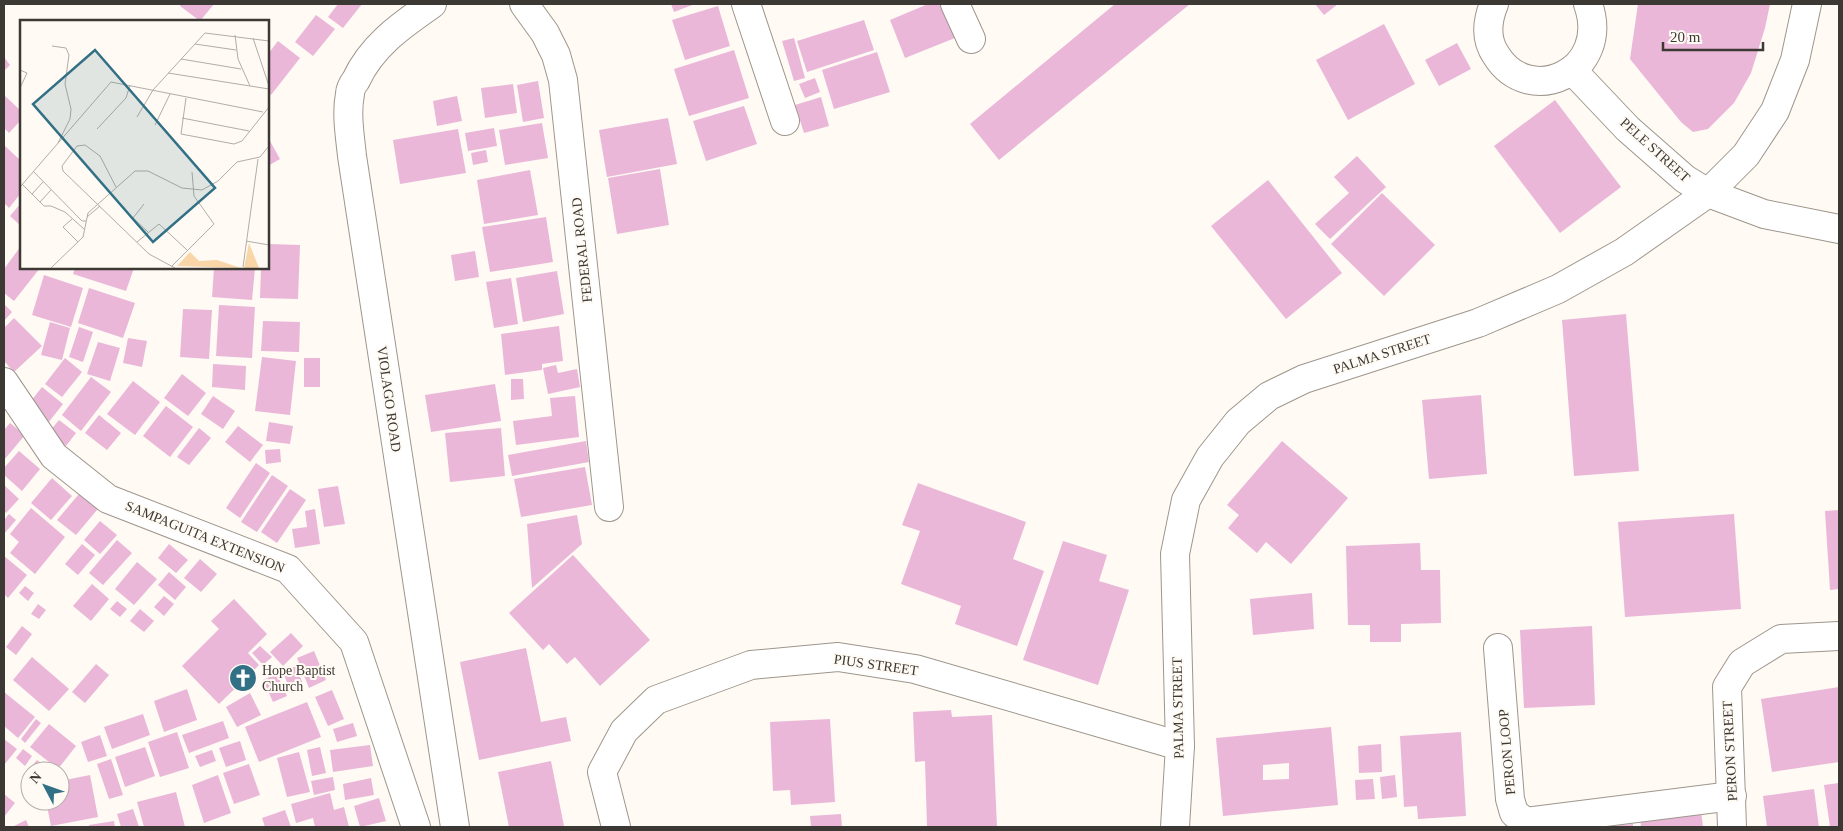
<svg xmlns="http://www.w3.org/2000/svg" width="1843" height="831" viewBox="0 0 1843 831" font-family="Georgia,serif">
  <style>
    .building { fill: #eab7d9; fill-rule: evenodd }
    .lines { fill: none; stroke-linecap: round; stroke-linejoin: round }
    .minor-casing { stroke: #9e968c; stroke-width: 30 }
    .minor { stroke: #fff; stroke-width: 28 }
    .labels { text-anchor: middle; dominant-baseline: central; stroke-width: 4; stroke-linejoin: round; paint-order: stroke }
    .street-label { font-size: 14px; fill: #3c3935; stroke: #fffaf3 }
    .poi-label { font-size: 14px; fill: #3c3935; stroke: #fffaf3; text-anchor: start }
    .inset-road { fill: none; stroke: #b1ada7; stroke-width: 1 }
    .view { fill: #327086; fill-opacity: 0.15; stroke: #327086; stroke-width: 2.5 }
    .inset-edge { fill: none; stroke: #3c3935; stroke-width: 2.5 }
  </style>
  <rect width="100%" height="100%" fill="#fffaf3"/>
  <g class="building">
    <path d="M181,4H214L200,21L180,6Z"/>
    <path d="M338,4H362L343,28L328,17Z"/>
    <path d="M671,4H695L674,12Z"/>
    <path d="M928,4H953L965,34L905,58L890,20Z"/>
    <path d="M1115,4H1190L999,160L970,124Z"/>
    <path d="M1315,4H1338L1324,15Z"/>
    <path d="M1638,4H1770L1765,28L1751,73L1734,103L1708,129L1693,132L1681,122L1630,59Z"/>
    <path d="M718,6L730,46L685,60L672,20Z"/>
    <path d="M316,15L335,29L313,56L295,42Z"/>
    <path d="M864,20L874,50L807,72L797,41Z"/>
    <path d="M1384,24L1415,84L1348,120L1316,60Z"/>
    <path d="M794,38L805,78L794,81L782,41Z"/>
    <path d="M278,41L300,58L271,95L268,92V54Z"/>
    <path d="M1457,43L1471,69L1439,86L1425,60Z"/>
    <path d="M734,50L749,98L689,116L674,69Z"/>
    <path d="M877,52L890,92L834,109L822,70Z"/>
    <path d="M4,57L10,65L4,71Z"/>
    <path d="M815,78L820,92L805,98L799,84Z"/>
    <path d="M538,81L544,118L523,122L517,85Z"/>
    <path d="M513,84L517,113L485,118L481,88Z"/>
    <path d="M4,95L21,111V120L9,133L4,128Z"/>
    <path d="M457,96L462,121L437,126L433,101Z"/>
    <path d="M821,97L829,126L804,133L795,105Z"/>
    <path d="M1555,100L1621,187L1560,233L1494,146Z"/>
    <path d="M744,106L757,144L706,161L693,121Z"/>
    <path d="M668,118L677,164L607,177L599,130Z"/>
    <path d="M542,123L548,158L505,165L499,130Z"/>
    <path d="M494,128L497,146L468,151L465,133Z"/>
    <path d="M458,129L466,173L400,184L393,140Z"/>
    <path d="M270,141L280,159L268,166V142Z"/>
    <path d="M4,145L21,161V193L9,208L4,203Z"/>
    <path d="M486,150L488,162L473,165L471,153Z"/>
    <path d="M1357,156L1386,187L1330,239L1315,224L1349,193L1334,177Z"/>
    <path d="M660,169L669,225L617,234L608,178Z"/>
    <path d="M530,170L538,215L484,224L477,180Z"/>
    <path d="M1268,180L1342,273L1286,319L1211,226Z"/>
    <path d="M1382,193L1435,245L1384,296L1331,244Z"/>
    <path d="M21,203V226L10,216Z"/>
    <path d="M546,217L553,262L490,272L482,227Z"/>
    <path d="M268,244L300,245L298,299L260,298L261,268H268Z"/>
    <path d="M21,246V268H40L14,301L4,293V269Z"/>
    <path d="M475,251L479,277L455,281L451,255Z"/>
    <path d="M75,268H134L126,291L73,274Z"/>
    <path d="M214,268H255L252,300L212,297Z"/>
    <path d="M557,271L564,314L523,322L516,278Z"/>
    <path d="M44,275L83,288L71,327L32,315Z"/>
    <path d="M511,278L518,324L494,328L486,282Z"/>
    <path d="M89,288L135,303L123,338L78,323Z"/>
    <path d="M4,304L12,312L4,321Z"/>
    <path d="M219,305L255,307L252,358L216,356Z"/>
    <path d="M183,309L212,310L209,359L180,357Z"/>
    <path d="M1626,314L1639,471L1574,476L1562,320Z"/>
    <path d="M14,318L42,346L14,372L4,361V328Z"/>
    <path d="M263,321L300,322L299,352L261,351Z"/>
    <path d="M50,322L70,328L62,360L41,355Z"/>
    <path d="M559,326L563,361L542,364V370L505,375L501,334Z"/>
    <path d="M79,327L93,332L83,362L69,357Z"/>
    <path d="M128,338L147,341L142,367L123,363Z"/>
    <path d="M98,342L120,348L110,381L87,374Z"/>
    <path d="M262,357L296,361L290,415L255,411Z"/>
    <path d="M65,358L82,372L62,397L45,384Z"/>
    <rect x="304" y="358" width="16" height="29"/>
    <path d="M213,364L246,366L245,390L212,387Z"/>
    <path d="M556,365L558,373L577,369L580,387L548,394L543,368Z"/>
    <path d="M182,374L206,393L188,416L164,398Z"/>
    <path d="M91,377L111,392L81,431L62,415Z"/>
    <path d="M511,379H523L524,399L511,400Z"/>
    <path d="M133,381L160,402L135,435L107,414Z"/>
    <path d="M495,384L501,421L431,432L425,395Z"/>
    <path d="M42,387L63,404L48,423L27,406Z"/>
    <path d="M1481,395L1487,474L1429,479L1422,400Z"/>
    <path d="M213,396L235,411L223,429L201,414Z"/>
    <path d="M575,396L579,437L516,445L513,421L552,416L550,398Z"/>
    <path d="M166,406L193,427L170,457L143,436Z"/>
    <path d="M99,415L121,433L107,450L85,433Z"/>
    <path d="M59,420L76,433L66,446L49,432Z"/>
    <path d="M269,422L293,426L290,444L266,441Z"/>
    <path d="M10,423L25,435L4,460V430Z"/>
    <path d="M238,426L263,445L250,462L225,442Z"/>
    <path d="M199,428L211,438L189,465L177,457Z"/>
    <path d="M501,428L505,476L450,482L445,433Z"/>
    <path d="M586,441L589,462L512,476L508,455Z"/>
    <path d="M1282,441L1348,498L1291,564L1266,542L1257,553L1228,528L1239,515L1227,505Z"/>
    <path d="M280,449L281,462L266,464L265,450Z"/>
    <path d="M19,451L40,469L22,491L4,475V468Z"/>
    <path d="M256,463L270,473L240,518L226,508Z"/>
    <path d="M585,467L592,505L521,517L514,479Z"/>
    <path d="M272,475L288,486L257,532L241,522Z"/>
    <path d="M52,478L72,496L51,520L31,503Z"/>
    <path d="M918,483L1026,522L1013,559L1044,571L1017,646L955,624L961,606L901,584L920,531L902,525Z"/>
    <path d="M4,485L19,499L6,513L4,511Z"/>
    <path d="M338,486L345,524L324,527L318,489Z"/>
    <path d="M84,488L102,504L76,535L57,520Z"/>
    <path d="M290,489L306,500L277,543L261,532Z"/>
    <path d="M31,508L65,537L35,574L10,553L19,542L10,534Z"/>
    <path d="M315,509L320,544L295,548L292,529L307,527L305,511Z"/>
    <path d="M1839,510V589L1830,590L1825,511Z"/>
    <path d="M9,514L16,520L4,534V520Z"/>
    <path d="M1734,514L1741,609L1625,617L1618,522Z"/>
    <path d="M577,515L582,544L532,588L527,524Z"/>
    <path d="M100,521L117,535L100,554L84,540Z"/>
    <path d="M117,540L132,553L103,585L89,573Z"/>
    <path d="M1063,541L1107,555L1099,581L1129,590L1098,685L1023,660Z"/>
    <path d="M1420,543L1421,570H1440L1441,623L1401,624V642H1370V625H1348L1346,546Z"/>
    <path d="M82,544L95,555L78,575L65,564Z"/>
    <path d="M169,544L188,560L176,573L158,558Z"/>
    <path d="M573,555L650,640L600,686L575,657L567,664L549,644L543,650L509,613Z"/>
    <path d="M4,556L27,575L8,598L4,594Z"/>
    <path d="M200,559L217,574L201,592L184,578Z"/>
    <path d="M137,562L157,579L134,605L115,589Z"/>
    <path d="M169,572L186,587L175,600L158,585Z"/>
    <path d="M92,584L109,599L91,621L73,606Z"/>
    <path d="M25,586L34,593L28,601L19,593Z"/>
    <path d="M1312,593L1314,629L1253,635L1250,599Z"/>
    <path d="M164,596L174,604L164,616L154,607Z"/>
    <path d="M234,599L267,634L248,653L259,665L219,704L182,666L219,629L211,621Z"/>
    <path d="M117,601L127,609L120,617L110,609Z"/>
    <path d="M38,604L46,610L39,619L31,614Z"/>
    <path d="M140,609L154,621L144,632L130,621Z"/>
    <path d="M22,626L32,634L16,655L6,647Z"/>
    <path d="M1592,626L1595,705L1524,708L1520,630Z"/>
    <path d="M291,633L303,646L283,666L270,652Z"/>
    <path d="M260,646L272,657L263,665L252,653Z"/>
    <path d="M526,648L541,722L566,717L571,741L479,760L460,662Z"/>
    <path d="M314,651L326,680L309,688L297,658Z"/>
    <path d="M32,657L69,689L49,711L13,680Z"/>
    <path d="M96,664L109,675L85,703L72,692Z"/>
    <path d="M296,666L304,687L291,693L283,672Z"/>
    <path d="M277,674L287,696L273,702L263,680Z"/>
    <path d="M1839,687V762L1772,772L1761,699Z"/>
    <path d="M187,689L197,720L164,732L154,701Z"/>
    <path d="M332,690L344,719L328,726L315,697Z"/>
    <path d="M4,692L35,717L18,738L4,726Z"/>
    <path d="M250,693L261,715L237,727L226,707Z"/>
    <path d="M307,702L321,737L259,762L245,727Z"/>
    <path d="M951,710L952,717L992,715L997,827H927L925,761L915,762L913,712Z"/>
    <path d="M143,714L150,735L112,749L104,727Z"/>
    <path d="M36,719L41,723L25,743L21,739Z"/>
    <path d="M830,719L835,802L791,805L790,790L773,791L770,722Z"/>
    <path d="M223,721L229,738L189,753L182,735Z"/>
    <path d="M353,723L357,736L337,742L333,729Z"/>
    <path d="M49,724L76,746L58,769L30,747Z"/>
    <path d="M1331,727L1338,805L1223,816L1216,738ZM1289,763V779L1263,780V765Z"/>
    <path d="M177,732L189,768L160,777L148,742Z"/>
    <path d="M1461,732L1466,816L1418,819L1417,806L1404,807L1400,736Z"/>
    <path d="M100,735L107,756L88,762L81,742Z"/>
    <path d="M4,739L17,749L4,765Z"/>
    <path d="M240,741L246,760L226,767L219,748Z"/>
    <path d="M1381,744L1382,772L1359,773L1358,746Z"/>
    <path d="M370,745L373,766L333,772L330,750Z"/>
    <path d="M145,747L155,776L125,787L115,757Z"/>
    <path d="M320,747L326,773L312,776L307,750Z"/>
    <path d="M23,749L32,756L25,766L16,758Z"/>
    <path d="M212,750L216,761L200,767L195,756Z"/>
    <path d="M299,752L310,792L287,797L277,758Z"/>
    <path d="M111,759L123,795L109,799L97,764Z"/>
    <path d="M37,760L45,766L41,771H30V779L25,774Z"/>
    <path d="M551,761L564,826L556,827H509L498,772Z"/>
    <path d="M249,764L260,795L234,804L223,773Z"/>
    <path d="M90,775L98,817L51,826L46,801H60V781Z"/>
    <path d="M218,775L231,813L204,823L192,785Z"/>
    <path d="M1395,775L1397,797L1382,799L1380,777Z"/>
    <path d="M333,777L335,790L314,795L311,781Z"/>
    <path d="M371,778L374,795L345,800L343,784Z"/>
    <path d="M1373,779L1375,799L1356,800L1355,780Z"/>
    <path d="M1839,783V827H1830L1824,785Z"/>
    <path d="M1814,789L1819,827H1767L1763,796Z"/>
    <path d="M176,792L185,827H144L137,802Z"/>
    <path d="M330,793L334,810L344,807L349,827H315L313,818L296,823L291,804Z"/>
    <path d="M4,794L15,803L4,817Z"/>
    <path d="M379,798L386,821L360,827L354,806Z"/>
    <path d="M133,809L139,827H121L117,814Z"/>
    <path d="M285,810L291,827H265L262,818Z"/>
    <path d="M1701,811L1703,827H1641L1640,816Z"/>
    <path d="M841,814L842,827H811L810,816Z"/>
    <path d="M26,820L29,827H12Z"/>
    <path d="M114,821L115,827H89V825Z"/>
    <path d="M1633,824V827H1607V826Z"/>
  </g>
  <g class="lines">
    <g class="minor-casing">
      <g id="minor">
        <path d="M432,4C402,25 372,45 356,80C353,84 350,89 350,94C346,114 350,136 352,156L455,827"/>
        <path d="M524,4L545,33L556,55L563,80L609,507"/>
        <path d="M746,4L785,121"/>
        <path d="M955,4L971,39"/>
        <path d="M1494,4C1487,21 1485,39 1496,55C1529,109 1612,72 1588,4"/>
        <path d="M1572,70L1628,129L1685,179L1708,193L1764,214L1839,229"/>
        <path d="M4,382L54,456L108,499L288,569L354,642L416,827"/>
        <path d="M1498,648L1510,799L1514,813L1526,822L1732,796"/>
        <path d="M616,827L602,772L624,731L656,700L751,665L838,657L915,669L1180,746"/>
        <path d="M1175,827L1180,746L1175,554L1186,500L1210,457L1238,422L1269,396L1304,379L1478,323L1558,289L1624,252L1708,193L1746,155L1775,111L1795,60L1807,4"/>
        <path d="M1732,827L1727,687L1742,663L1781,639L1839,636"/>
      </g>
    </g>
    <use href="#minor" class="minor"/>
  </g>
  <defs>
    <g id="church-disc" transform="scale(1.4375)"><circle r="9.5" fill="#327086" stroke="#fffaf3"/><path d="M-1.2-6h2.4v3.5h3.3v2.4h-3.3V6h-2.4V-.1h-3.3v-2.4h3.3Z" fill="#fff"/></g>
  </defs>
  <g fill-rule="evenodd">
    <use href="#church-disc" x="243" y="678"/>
  </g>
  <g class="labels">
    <g class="street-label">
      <text transform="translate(1655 150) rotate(42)">PELE STREET</text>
      <text transform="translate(582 250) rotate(-96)">FEDERAL ROAD</text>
      <text transform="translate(1382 354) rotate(-18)">PALMA STREET</text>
      <text transform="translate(389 399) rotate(82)">VIOLAGO ROAD</text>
      <text transform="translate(205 537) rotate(22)">SAMPAGUITA EXTENSION</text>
      <text transform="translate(876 665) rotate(8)">PIUS STREET</text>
      <text transform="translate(1178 708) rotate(-91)">PALMA STREET</text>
      <text transform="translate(1730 751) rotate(-93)">PERON STREET</text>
      <text transform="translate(1507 752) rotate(-95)">PERON LOOP</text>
    </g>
    <g class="poi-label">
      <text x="262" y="670">Hope Baptist<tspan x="262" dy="16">Church</tspan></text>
    </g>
  </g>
  <g transform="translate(20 20)">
    <rect width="249" height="249" fill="#fffaf3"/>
    <path d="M229,223L239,248H224ZM170,232L179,241L197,240L221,248L157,246Z" fill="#f9d6a8"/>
    <path class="inset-road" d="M215,15L218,39L230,66M233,18L249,66M175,24L216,30M32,26L46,28L49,35L45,64L51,89L50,99L38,123M161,39L221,49M0,50L7,53L0,68M148,53L249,69M166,78L161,114L214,124L222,121L249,87M117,97L133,70L185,13L249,21M162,98L229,111M135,105L150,74M77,109L106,78L110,65M13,151L62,201H66M2,164L24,186H31L45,192L64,209M0,167L91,62L243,92M96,167L80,136L65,125L57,126L42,146L43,151L129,234L155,248M12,174L23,162M20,182L31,170M124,184L113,198L128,212M67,197L80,186M52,199L43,207L58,222M226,221L249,225M117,222L139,204L167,230M152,246L194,204L174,176L172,152M223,247L238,139M31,248L63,217L68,193L115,151H128L162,168L182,170L198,161L217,142L240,137L249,126"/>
    <path class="view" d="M75,30L195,168L133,222L13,84Z"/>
    <rect width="249" height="249" class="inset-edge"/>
  </g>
  <rect width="1843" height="831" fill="none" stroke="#3c3935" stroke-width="10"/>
  <g transform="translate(45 786) rotate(311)"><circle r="24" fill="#fffaf3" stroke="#b1ada7"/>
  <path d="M0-4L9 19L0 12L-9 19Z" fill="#327086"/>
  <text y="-8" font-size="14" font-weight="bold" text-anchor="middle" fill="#3c3935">N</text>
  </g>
  <path d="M1663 42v8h100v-8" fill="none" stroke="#3c3935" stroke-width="2.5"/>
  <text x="1670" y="42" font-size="15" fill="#3c3935" stroke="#fffaf3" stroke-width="4" paint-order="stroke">20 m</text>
</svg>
